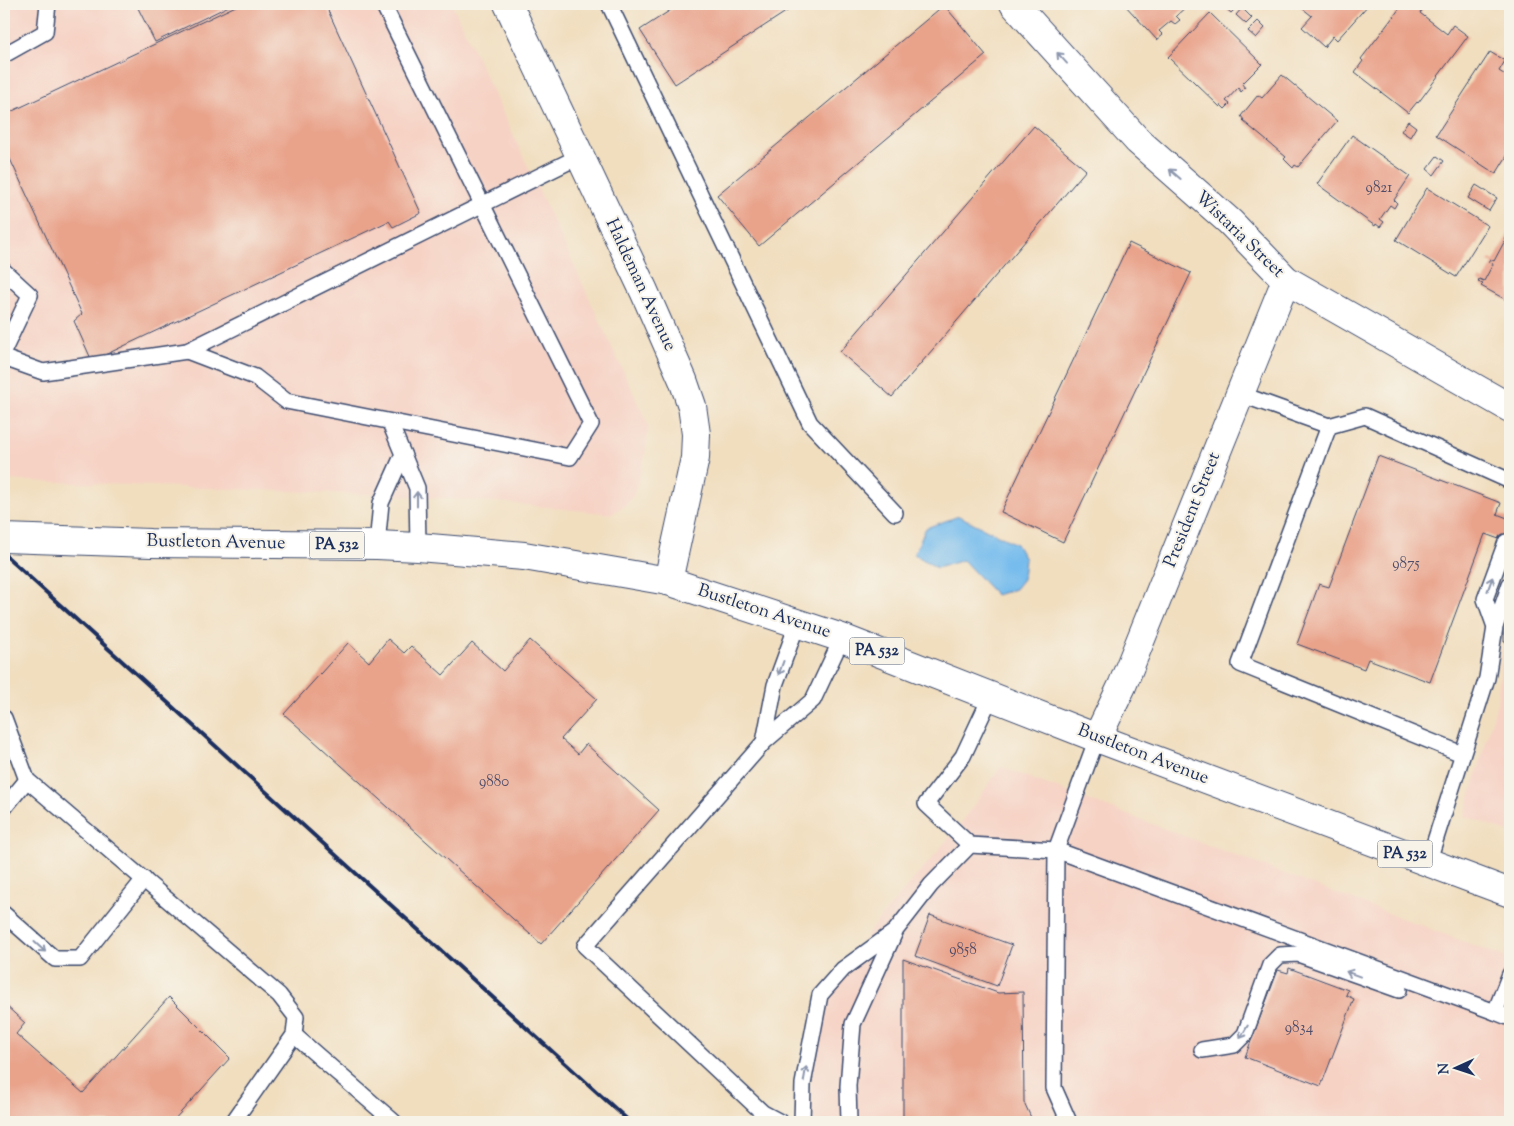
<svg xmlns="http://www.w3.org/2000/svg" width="1514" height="1126" viewBox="0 0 1514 1126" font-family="'Sorts Mill Goudy',serif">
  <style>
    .built { fill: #f6d2c4 }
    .water { fill: #76bced; stroke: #4876a6 }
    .building { fill: #e9a38b }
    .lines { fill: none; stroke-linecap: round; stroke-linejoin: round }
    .lane-casing { stroke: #3b496d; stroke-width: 18 }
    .street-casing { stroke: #3b496d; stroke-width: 30 }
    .secondary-casing { stroke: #3b496d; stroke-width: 30 }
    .primary-casing { stroke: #3b496d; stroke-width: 30 }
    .lane { stroke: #fff; stroke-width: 15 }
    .street { stroke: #fff; stroke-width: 28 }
    .secondary { stroke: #fff; stroke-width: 28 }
    .primary { stroke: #fff; stroke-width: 28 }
    .rail { stroke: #1b2f5e; stroke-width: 4 }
    .oneway { stroke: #8d97ae }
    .labels { text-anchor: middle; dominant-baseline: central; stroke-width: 4; stroke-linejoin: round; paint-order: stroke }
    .number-label { font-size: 15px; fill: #4e4c69 }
    .shield { fill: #f7f3e8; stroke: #5d6a87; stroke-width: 1 }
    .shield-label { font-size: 16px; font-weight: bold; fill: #1b2f5e }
    .street-label { font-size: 18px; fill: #1b2f5e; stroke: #f7f3e8 }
  </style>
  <rect width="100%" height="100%" fill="#f7f3e8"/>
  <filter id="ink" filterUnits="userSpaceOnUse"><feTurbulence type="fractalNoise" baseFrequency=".02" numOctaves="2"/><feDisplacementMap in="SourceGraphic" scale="10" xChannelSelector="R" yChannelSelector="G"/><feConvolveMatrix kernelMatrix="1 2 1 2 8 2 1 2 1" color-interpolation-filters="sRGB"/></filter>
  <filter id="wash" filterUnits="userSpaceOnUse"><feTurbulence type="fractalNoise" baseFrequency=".0096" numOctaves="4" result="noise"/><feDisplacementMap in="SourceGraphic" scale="20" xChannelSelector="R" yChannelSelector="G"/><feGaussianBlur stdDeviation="1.12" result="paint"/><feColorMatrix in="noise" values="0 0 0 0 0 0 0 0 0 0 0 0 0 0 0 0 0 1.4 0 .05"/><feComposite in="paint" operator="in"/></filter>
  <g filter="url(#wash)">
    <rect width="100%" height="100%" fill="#f1debf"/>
    <g class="built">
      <path d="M4,4H452L646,420L648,428L645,455L634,494L628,503L612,514L498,502L411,496L4,480Z"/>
      <path d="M1510,616V833L1465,816L1497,703L1504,633Z"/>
      <path d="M1001,767L1510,959V1122H809L808,1100L821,1014L834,988L872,928L956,830Z"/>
    </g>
    <path class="water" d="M959,516L1016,544L1025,559L1023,579L1015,589L996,595L963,560L937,568L914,554L926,528Z"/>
    <g id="blocks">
      <g class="building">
        <path d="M136,4H233L155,42Z"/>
        <path d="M240,4H325L421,213L393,227L389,221L92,361L74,321L82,314L4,146V115Z"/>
        <path d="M680,4H798L675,84L640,30Z"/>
        <path d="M1124,4H1189L1176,16L1180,20L1175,24L1171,21L1159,31L1163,35L1157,40Z"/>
        <path d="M1221,4H1240L1231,13Z"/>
        <path d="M1297,4H1369L1337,40L1333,36L1324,47L1302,27L1312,16Z"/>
        <path d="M1403,4H1427L1420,13L1447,34L1453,25L1468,36L1418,103L1417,102L1408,113L1355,72L1363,61L1361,59Z"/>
        <path d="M944,5L986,55L759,246L717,195Z"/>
        <path d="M1242,8L1252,18L1246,24L1236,15Z"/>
        <path d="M1210,13L1262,64L1242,84L1245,88L1241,92L1238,88L1226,101L1230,104L1225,109L1221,105L1220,107L1168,57Z"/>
        <path d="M1258,21L1265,28L1256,38L1248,31Z"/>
        <path d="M1490,52L1505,61L1499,71L1510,78V151L1496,174L1436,135Z"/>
        <path d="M1282,75L1337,121L1298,167L1295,165L1293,168L1284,159L1286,157L1243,121L1244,120L1241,116L1258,95L1262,98Z"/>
        <path d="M1408,121L1416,127L1410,137L1401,131Z"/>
        <path d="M1034,126L1086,170L892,397L840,352Z"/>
        <path d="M1352,135L1410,176L1394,200L1397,203L1394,208L1390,205L1380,219L1384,222L1380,227L1376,224L1375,226L1317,184Z"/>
        <path d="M1437,156L1444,161L1434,175L1427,169Z"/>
        <path d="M1476,185L1497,198L1489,211L1468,198Z"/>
        <path d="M1427,188L1488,226L1456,277L1396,240Z"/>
        <path d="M1510,231V302L1481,286L1483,284L1478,282L1479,279L1484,281L1493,264L1488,262L1490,259L1494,261Z"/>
        <path d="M1129,243L1191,273L1063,542L1001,512Z"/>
        <path d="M1378,456L1501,503L1497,514L1510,519V543L1485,534L1430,682L1368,659L1364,669L1297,644L1319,584L1329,587Z"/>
        <path d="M1510,616V642H1504V633Z"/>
        <path d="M388,639L404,653L411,646L443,675L472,643L503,671L530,640L597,699L561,739L578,754L586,744L659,810L541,944L284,714L348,643L369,662Z"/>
        <path d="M930,915L1012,945L997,986L915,956Z"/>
        <path d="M903,959L998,993L1023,992L1024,1102L1033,1122H903Z"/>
        <path d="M1289,968L1348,990L1346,995L1354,999L1321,1086L1245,1057L1278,970L1288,973Z"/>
        <path d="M169,997L230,1058L172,1122H4V1004L25,1023L16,1034L83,1093Z"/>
      </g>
    </g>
  </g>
  <g filter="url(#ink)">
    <use href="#blocks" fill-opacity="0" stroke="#3b496d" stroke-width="1"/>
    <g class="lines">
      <g class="lane-casing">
        <g id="lane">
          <path d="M609,4L810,423L895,513"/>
          <path d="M4,55L45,32L48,4"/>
          <path d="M4,271L30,295L4,350"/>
          <path d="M187,351L255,377L286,401L570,457L591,424L383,4"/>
          <path d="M4,358L43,372L187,351L580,156"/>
          <path d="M1240,394L1329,426"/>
          <path d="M390,423L417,488L418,547"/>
          <path d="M377,545L381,503L403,454"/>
          <path d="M1495,627L1485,599L1506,542"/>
          <path d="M4,718L27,780L279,995L296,1017L294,1035L233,1122"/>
          <path d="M764,742L775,685L798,622"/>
          <path d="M1462,754L1240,664L1329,426L1365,416L1510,481"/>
          <path d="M4,808L27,780"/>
          <path d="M970,845L926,804L963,756L991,696"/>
          <path d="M1428,863L1487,678L1495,627L1510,584"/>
          <path d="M4,914L55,959H80L144,879"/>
          <path d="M1510,974L1495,1012L1510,1018"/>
          <path d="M294,1035L394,1122"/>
          <path d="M1202,1050L1234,1045L1245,1034L1270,965L1280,955L1298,954L1399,990"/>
          <path d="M780,1122L763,1113L585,946L764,742L813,700L842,638"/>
          <path d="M802,1122L803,1084L820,995L843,969L894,932"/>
          <path d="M849,1122L848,1086L853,1024L896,930L931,885L970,845L1056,850L1097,738"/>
          <path d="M1069,1122L1054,1088L1056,850L1495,1012"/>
        </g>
      </g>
      <g class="street-casing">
        <g id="street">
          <path d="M1014,4L1138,141L1230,222L1286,280L1510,408"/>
          <path d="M1097,738L1122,686L1286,280"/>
        </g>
      </g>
      <g class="secondary-casing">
        <path id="secondary" d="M508,4L644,291L683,380L692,406L696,434L695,458L668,581"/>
      </g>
      <g class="primary-casing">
        <path id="primary" d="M4,538L150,543L377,545L418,547L524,556L668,581L842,638L1097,738L1510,893"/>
      </g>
      <use href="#lane" class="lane"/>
      <use href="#street" class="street"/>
      <use href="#secondary" class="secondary"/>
      <use href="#primary" class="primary"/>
      <path class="rail" d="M4,554L630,1122"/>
    </g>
    <defs><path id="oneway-shaft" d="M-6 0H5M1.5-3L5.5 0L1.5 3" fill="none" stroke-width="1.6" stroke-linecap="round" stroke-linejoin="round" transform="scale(1.25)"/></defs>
    <g class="oneway">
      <use href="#oneway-shaft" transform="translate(1062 58) rotate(-132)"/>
      <use href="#oneway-shaft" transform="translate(1175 174) rotate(-139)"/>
      <use href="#oneway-shaft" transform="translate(417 499) rotate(-90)"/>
      <use href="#oneway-shaft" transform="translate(1490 584) rotate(-70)"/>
      <use href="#oneway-shaft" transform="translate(781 668) rotate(110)"/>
      <use href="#oneway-shaft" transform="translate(40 947) rotate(42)"/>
      <use href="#oneway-shaft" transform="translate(1353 974) rotate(-160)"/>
      <use href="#oneway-shaft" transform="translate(1244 1032) rotate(120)"/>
      <use href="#oneway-shaft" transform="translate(805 1074) rotate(-80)"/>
    </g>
  </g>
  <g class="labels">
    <g class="number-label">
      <text x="1379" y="188">9821</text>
      <text x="1406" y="564">9875</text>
      <text x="494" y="782">9880</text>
      <text x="963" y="950">9858</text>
      <text x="1299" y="1028">9834</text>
    </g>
    <g class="shield">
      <rect x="309.5" y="531.5" width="55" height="27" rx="4"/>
      <rect x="849.5" y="637.5" width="55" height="27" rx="4"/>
      <rect x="1377.5" y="840.5" width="55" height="27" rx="4"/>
    </g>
    <g class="shield-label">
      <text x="337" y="545">PA 532</text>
      <text x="877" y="651">PA 532</text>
      <text x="1405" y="854">PA 532</text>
    </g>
    <g class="street-label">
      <text transform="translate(1239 235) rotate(44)">Wistaria Street</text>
      <text transform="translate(640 285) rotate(65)">Haldeman Avenue</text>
      <text transform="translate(1193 510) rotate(-68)">President Street</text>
      <text transform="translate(216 543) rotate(1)">Bustleton Avenue</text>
      <text transform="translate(764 612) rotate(18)">Bustleton Avenue</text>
      <text transform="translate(1143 755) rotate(21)">Bustleton Avenue</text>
    </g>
  </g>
  <rect width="1514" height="1126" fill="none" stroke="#f7f3e8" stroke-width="20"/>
  <g transform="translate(1456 1068) rotate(267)" stroke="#f7f3e8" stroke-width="4" paint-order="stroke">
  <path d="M0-4L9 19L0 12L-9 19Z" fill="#1b2f5e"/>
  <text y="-8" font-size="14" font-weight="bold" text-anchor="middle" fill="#1b2f5e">N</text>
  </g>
</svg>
